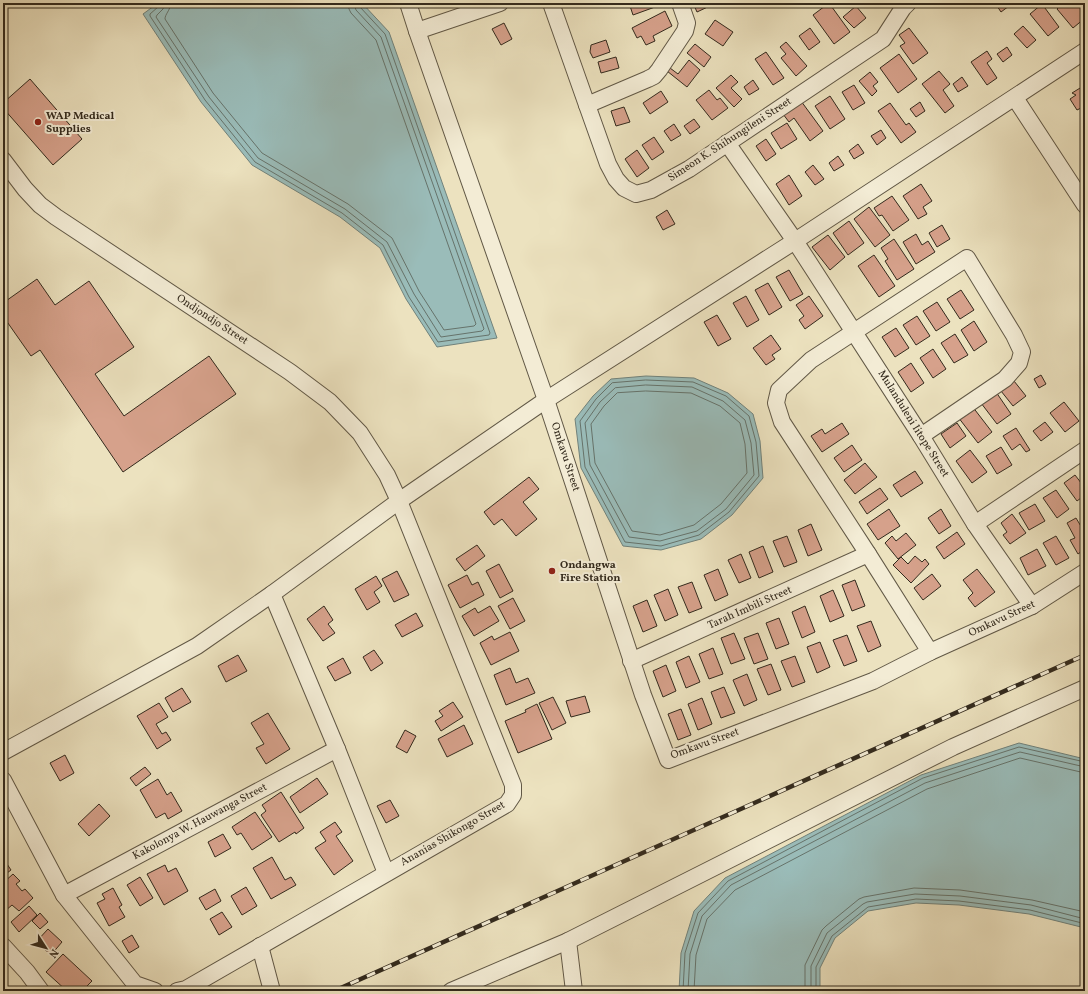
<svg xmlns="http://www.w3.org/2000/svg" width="1088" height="994" viewBox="0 0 1088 994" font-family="Vollkorn,serif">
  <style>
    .water { fill: #9abcb9; stroke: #71827b }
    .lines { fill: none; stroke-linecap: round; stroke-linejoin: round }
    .shore { stroke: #66736b; stroke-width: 1 }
    .building { fill: #d6a18b; stroke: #332a1d }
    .minor-casing { stroke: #615846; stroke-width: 18 }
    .minor { stroke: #f3ecd5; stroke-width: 16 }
    .rail-casing { stroke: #332a1d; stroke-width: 4.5 }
    .rail { stroke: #f3ecd5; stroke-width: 3; stroke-dasharray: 9; stroke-linecap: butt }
    .poi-dot { fill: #8f2418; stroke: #f3ecd5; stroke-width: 1.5 }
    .labels { text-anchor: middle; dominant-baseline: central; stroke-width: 4; stroke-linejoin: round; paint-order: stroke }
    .poi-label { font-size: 11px; font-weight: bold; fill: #332a1d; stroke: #f3ecd5; text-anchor: start }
    .street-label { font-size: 11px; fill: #332a1d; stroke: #f3ecd5 }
  </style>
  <rect width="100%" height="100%" fill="#ece2bf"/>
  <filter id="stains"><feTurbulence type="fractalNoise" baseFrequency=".005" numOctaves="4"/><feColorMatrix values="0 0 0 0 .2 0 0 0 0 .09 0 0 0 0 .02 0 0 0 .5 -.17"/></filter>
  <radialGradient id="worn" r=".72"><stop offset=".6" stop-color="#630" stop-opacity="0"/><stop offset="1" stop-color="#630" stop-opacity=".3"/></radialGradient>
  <g class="water">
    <path d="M158,3H362L389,32L497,338L437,347L406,299L380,248L340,217L252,165L201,102L143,14Z"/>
    <path d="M646,376L694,378L728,393L753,414L760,441L763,478L732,515L701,539L661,550L623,546L581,468L575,419L593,396L611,379Z"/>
    <path d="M1019,743L1085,759V929L1081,927L1029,914L959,905L916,903L868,911L835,938L820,968V991H679L681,953L694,911L725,878L921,775Z"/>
  </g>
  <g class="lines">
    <g class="shore">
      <path d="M159,3L158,7L150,14V16L205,100L255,162L342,213L383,245L409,297L438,342L489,335L490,333L385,34L360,7L359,3"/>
      <path d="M165,3L163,9L157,15L156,17L209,97L258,158L345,209L387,242L414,294L441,337L482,331L484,329L381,37L356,10L355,7L354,3"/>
      <path d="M171,3C170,11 165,14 165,19L213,93L262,153L348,204L392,238L419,291L444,330L474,326L476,324L376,40L351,13L349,9L348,3"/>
      <path d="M646,380L693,382L726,396L749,416L756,442L759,476L729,512L699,535L661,546L625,542L585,467L580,421L596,399L612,383Z"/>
      <path d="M646,385L692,387L723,401L745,420L751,443L754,475L726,509L697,531L660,541L629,537L590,465L585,423L600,402L615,388Z"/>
      <path d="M646,391L691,393L720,406L740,423L745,444L747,473L721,504L694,525L660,535L632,531L595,463L591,424L604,406L617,393Z"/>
      <path d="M683,991L685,953L698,913L728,881L923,778L1019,747L1085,762"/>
      <path d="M688,991L690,954L702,916L731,885L925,783L1020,752L1085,767"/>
      <path d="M694,991L696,955L707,919L735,890L927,789L1020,758L1085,773"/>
      <path d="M805,991V965L822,930L826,926L859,899L864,897L914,888L960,890L1032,900L1085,912"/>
      <path d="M811,991V966L827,933L863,904L867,902L915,894L960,896L1031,905L1085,919"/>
      <path d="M816,991V967L832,936L868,907L916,899L959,901L1030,910L1082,923L1085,925"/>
    </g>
  </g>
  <g class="building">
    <path d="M629,3H654L655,7L633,15Z"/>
    <path d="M693,3H716L697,12Z"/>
    <path d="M829,3L850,32L834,44L813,15Z"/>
    <path d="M995,3H1013L1001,12Z"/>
    <path d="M1063,3H1074L1077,7L1080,5L1085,10V18L1073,28L1057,9Z"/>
    <path d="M1042,4L1059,27L1048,36L1030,14Z"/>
    <path d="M856,6L866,18L854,28L843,17Z"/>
    <path d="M665,11L672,26L653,36L655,41L646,45L641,36L637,38L632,28Z"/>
    <path d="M715,20L733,32L723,46L705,34Z"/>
    <path d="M504,23L512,39L501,45L492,29Z"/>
    <path d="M1023,26L1036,40L1027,48L1014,34Z"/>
    <path d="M810,28L820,42L809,50L799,36Z"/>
    <path d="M909,28L928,53L913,64L900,46L905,43L899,35Z"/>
    <path d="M606,40L610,52L593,58L590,52L591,45Z"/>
    <path d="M786,42L807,66L796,76L781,58L786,54L780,47Z"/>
    <path d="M695,44L711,57L704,67L687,53Z"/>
    <path d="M1007,47L1012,55L1003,62L997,54Z"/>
    <path d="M987,51L992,59L987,63L997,78L987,85L971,62Z"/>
    <path d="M766,52L784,78L773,85L755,59Z"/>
    <path d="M899,54L917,79L898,93L880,68Z"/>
    <path d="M616,57L619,68L601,73L598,62Z"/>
    <path d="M689,60L700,70L687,87L667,71L670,68L678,74Z"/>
    <path d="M939,71L950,84L943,90L954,106L945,113L922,84Z"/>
    <path d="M870,72L878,82L873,86L877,91L872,96L859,81Z"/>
    <path d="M731,75L738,82L731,88L742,99L734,107L716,88Z"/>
    <path d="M962,77L968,86L958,92L953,84Z"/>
    <path d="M30,79L82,139L53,165L3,108V103Z"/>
    <path d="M753,80L759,89L749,95L744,87Z"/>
    <path d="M854,85L865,103L853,110L842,92Z"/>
    <path d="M1085,85V113L1081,108L1077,110L1070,99L1076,95L1072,93Z"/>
    <path d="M709,90L717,100L720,98L728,108L712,120L696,100Z"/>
    <path d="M661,91L668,102L650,114L643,103Z"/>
    <path d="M830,96L845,119L830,129L815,106Z"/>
    <path d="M801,101L823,131L810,141L794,118L789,122L783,114Z"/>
    <path d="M920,102L925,111L916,117L910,109Z"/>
    <path d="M890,103L906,125L909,123L916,132L901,143L878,111Z"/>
    <path d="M624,107L630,122L616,126L611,111Z"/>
    <path d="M694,119L700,127L690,134L684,126Z"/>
    <path d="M787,123L797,139L781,149L771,133Z"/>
    <path d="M674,124L681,135L671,141L664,131Z"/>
    <path d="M881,130L886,138L877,145L871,136Z"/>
    <path d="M654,137L664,152L652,160L642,145Z"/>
    <path d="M766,139L776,154L766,161L756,146Z"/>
    <path d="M858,144L864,153L854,159L849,151Z"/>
    <path d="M637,150L649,168L637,177L625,159Z"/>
    <path d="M838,156L844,165L834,171L829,163Z"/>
    <path d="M813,165L824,179L815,185L805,172Z"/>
    <path d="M789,175L802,196L789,205L776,184Z"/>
    <path d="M921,184L932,201L923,207L927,214L918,219L903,196Z"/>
    <path d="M892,196L909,220L893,231L882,215L879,216L874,208Z"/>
    <path d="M869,207L890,235L875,247L854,219Z"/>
    <path d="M667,210L675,224L663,230L656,217Z"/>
    <path d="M849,221L864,243L848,255L833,233Z"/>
    <path d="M942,225L950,239L937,247L929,233Z"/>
    <path d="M916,234L922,245L928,241L935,252L916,264L903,242Z"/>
    <path d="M828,235L845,257L830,270L812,247Z"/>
    <path d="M894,239L914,269L897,280L885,261L888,259L881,248Z"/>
    <path d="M874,255L895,286L879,297L858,266Z"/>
    <path d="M789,270L803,294L790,301L776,277Z"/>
    <path d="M37,279L55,305L89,281L134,347L95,374L124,416L209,356L236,394L123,472L40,350L31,356L3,316V303Z"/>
    <path d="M768,283L782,307L769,315L755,290Z"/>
    <path d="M961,290L974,310L960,319L947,299Z"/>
    <path d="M746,296L759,320L747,327L733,303Z"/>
    <path d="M809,296L823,316L805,329L799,320L804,316L796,305Z"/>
    <path d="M937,302L950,322L936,331L923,311Z"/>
    <path d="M717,315L731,339L718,346L704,322Z"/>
    <path d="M917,316L930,336L916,345L903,325Z"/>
    <path d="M974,321L987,342L974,351L961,330Z"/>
    <path d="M896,328L909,348L895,357L882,337Z"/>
    <path d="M955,334L968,355L954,363L941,343Z"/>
    <path d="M771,335L781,349L772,355L775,359L766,365L753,348Z"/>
    <path d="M933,349L946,369L933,378L920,358Z"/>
    <path d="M911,363L924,383L911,392L898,372Z"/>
    <path d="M1041,375L1046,384L1039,388L1034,379Z"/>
    <path d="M1014,381L1026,396L1013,406L1001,391Z"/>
    <path d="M996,392L1011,414L997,424L981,403Z"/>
    <path d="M1064,402L1079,421L1065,432L1050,413Z"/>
    <path d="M972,406L992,432L978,443L958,417Z"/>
    <path d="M1045,422L1053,432L1041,441L1033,431Z"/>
    <path d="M842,423L849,434L822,452L811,436L822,429L825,434Z"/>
    <path d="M957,423L966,436L950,448L941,434Z"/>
    <path d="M1016,428L1030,450L1026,452L1020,444L1012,450L1003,436Z"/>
    <path d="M852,445L862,460L844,472L834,458Z"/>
    <path d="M1001,447L1012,465L997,474L986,456Z"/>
    <path d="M970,450L987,472L972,483L956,461Z"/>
    <path d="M865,463L877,477L855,494L844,480Z"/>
    <path d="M915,471L923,483L901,497L893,485Z"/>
    <path d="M1075,475L1085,488V495L1077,501L1064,483Z"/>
    <path d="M529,477L539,489L523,502L537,519L516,536L502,519L494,525L484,512Z"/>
    <path d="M880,488L888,499L867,514L859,502Z"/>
    <path d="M1056,490L1069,509L1057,518L1043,498Z"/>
    <path d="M1035,504L1045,521L1029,530L1019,513Z"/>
    <path d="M889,509L900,526L878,540L867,524Z"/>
    <path d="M941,509L951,526L939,534L928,518Z"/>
    <path d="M1012,514L1026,533L1010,544L1003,535L1007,532L1001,523Z"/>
    <path d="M1076,518L1085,533V549L1078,554L1070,540L1075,538L1067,523Z"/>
    <path d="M811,524L822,550L808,556L798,530Z"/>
    <path d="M957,532L965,544L944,559L936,547Z"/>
    <path d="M906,533L916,545L898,559L885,543L892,536L896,541Z"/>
    <path d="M787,536L797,562L784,567L773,541Z"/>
    <path d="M1056,536L1069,558L1056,565L1043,543Z"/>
    <path d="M477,545L485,556L465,571L456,559Z"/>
    <path d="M763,546L773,572L759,578L749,552Z"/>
    <path d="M1037,549L1046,566L1028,575L1020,558Z"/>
    <path d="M741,554L751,578L739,583L728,560Z"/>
    <path d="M915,556L922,562L925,559L929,564L911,583L893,565L901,557L908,564Z"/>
    <path d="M499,564L513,591L500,598L486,571Z"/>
    <path d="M718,569L728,595L715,601L704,575Z"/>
    <path d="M977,569L995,592L975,607L968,598L973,593L963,580Z"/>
    <path d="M397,571L409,595L394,602L382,579Z"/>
    <path d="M932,574L941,586L923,600L914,588Z"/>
    <path d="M467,575L472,585L478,582L484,595L460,608L448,585Z"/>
    <path d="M376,576L382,586L374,592L380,602L367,610L355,589Z"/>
    <path d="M855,580L865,606L852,611L842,585Z"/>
    <path d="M692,582L702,608L689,613L678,587Z"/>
    <path d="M668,589L678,615L665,621L654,595Z"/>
    <path d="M833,590L844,616L830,622L820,596Z"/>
    <path d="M513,598L525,621L510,629L498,606Z"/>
    <path d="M647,600L657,626L643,632L633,606Z"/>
    <path d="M324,606L333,620L328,624L335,633L323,641L307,619Z"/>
    <path d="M490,606L499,621L474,636L462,616L475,608L478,613Z"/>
    <path d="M805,606L815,632L802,638L792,612Z"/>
    <path d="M416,613L423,626L402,637L395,625Z"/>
    <path d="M779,618L789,644L776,649L766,623Z"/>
    <path d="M871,621L881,646L868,652L857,626Z"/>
    <path d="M510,632L519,651L491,665L480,643L492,636L494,640Z"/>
    <path d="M734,633L745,659L731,664L721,638Z"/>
    <path d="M758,633L768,659L754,664L744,638Z"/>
    <path d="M847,635L857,661L844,666L833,640Z"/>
    <path d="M820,642L830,667L817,673L807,647Z"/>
    <path d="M713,648L723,674L709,679L699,654Z"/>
    <path d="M374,650L383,663L371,671L363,657Z"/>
    <path d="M238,655L247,671L226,682L218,666Z"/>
    <path d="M689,656L700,682L686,688L676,662Z"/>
    <path d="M795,656L805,682L792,687L781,661Z"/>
    <path d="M343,658L351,673L335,681L327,667Z"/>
    <path d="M771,664L781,690L768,695L757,669Z"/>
    <path d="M666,665L676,691L663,697L653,671Z"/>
    <path d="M510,668L516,683L528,678L535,693L506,705L494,675Z"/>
    <path d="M747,674L757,700L744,706L733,680Z"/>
    <path d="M724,687L735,713L721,718L711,692Z"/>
    <path d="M182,688L191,702L173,712L165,698Z"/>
    <path d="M585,696L590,712L571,717L566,701Z"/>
    <path d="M553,697L566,723L552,730L539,703Z"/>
    <path d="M702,698L712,724L698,730L688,704Z"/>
    <path d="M453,702L463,717L441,731L435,721L443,716L439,711Z"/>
    <path d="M159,703L168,717L156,724L162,734L166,732L171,740L157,749L137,716Z"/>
    <path d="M537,704L552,739L518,753L505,721L526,712L525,710Z"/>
    <path d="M681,709L691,735L678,740L668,714Z"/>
    <path d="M268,713L290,749L266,764L256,748L264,744L251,723Z"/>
    <path d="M464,725L473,744L447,757L438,739Z"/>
    <path d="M405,730L416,736L407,753L396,747Z"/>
    <path d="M65,755L74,773L60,781L50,763Z"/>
    <path d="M145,767L151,774L136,786L130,778Z"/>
    <path d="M317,778L328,794L300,813L290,797Z"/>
    <path d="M158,779L167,795L171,792L182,811L168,819L165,813L156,818L140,790Z"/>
    <path d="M281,792L304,828L296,834L295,832L279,842L261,815L266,811L262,805Z"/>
    <path d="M390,800L399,816L386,823L377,806Z"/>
    <path d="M99,804L110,816L89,836L78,824Z"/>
    <path d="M255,812L272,837L252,850L241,833L237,835L232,827Z"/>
    <path d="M335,822L342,832L336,836L353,861L334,875L315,848L326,841L320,832Z"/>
    <path d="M223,834L231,848L215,857L208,842Z"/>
    <path d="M272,857L285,880L291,877L296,885L271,899L253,868Z"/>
    <path d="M3,858L11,870L3,876Z"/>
    <path d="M165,865L168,872L176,868L188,891L164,905L147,874Z"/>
    <path d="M13,874L20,881L16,884L22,891L25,889L33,898L19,911L12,905L5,911L3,909V883Z"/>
    <path d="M140,877L153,898L140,906L127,885Z"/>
    <path d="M246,887L257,906L242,915L231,896Z"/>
    <path d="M113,888L122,905L119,907L125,917L109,926L97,903L105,899L102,894Z"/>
    <path d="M215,889L221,901L206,910L199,898Z"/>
    <path d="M29,906L37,915L19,932L11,922Z"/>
    <path d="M222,912L232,927L219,935L210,919Z"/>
    <path d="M40,913L48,922L40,929L32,921Z"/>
    <path d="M48,929L62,942L51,955L36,942Z"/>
    <path d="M132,935L139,947L129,953L122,941Z"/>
    <path d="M63,954L92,981L82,991H67L46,972Z"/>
  </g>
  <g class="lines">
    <g class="minor-casing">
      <g id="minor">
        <path d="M408,3L417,31L546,400L643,695L668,760L873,681L930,652L1032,606L1085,572"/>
        <path d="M551,3L587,105"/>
        <path d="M680,3L687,23L685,31L659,70L654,76L648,79L587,105L608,164L616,179L624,188L636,194L651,190L689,169L883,39L903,8L908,3"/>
        <path d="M417,31L500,3"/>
        <path d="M1015,98L1085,205"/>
        <path d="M727,143L795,241L921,436L975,524L1032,606"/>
        <path d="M3,160L25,189L40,205L56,217L290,372L330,402L360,433L387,475L399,501L513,785V795L507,804L186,989L177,991"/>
        <path d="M921,436L1005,379L1019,363L1022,352L1014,335L967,258L811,360L779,390L776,403L782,422L868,554L930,652"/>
        <path d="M975,524L1085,450"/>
        <path d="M272,594L337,749L386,873"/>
        <path d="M631,661L868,554"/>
        <path d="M3,752L197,646L272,594L399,501L546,400L795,241L1085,51"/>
        <path d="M3,780L64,895L135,984L155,991"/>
        <path d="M64,895L337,749"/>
        <path d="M568,941L574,991"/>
        <path d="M3,946L27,972L41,991"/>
        <path d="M260,946L272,991"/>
        <path d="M451,991L568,941L953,747L1085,688"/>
      </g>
    </g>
    <use href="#minor" class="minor"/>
    <g class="rail-casing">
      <path id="rail" d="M334,991L1085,655"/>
    </g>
    <use href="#rail" class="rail"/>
  </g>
  <g class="poi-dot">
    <circle cx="38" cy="122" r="4"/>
    <circle cx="552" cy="571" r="4"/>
  </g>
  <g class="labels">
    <g class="poi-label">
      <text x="46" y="116">WAP Medical<tspan x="46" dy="13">Supplies</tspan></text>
      <text x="560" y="565">Ondangwa<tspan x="560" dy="13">Fire Station</tspan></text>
    </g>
    <g class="street-label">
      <text transform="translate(730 140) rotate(-33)">Simeon K. Shihungileni Street</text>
      <text transform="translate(212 320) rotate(33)">Ondjondjo Street</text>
      <text transform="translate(913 424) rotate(58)">Mulanduleni Iitope Street</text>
      <text transform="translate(565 457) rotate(72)">Omkavu Street</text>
      <text transform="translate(750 608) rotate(-24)">Tarah Imbili Street</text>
      <text transform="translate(1002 619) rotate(-25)">Omkavu Street</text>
      <text transform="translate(705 744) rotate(-20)">Omkavu Street</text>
      <text transform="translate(200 822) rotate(-28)">Kakolonya W. Hauwanga Street</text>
      <text transform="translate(453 834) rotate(-30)">Ananias Shikongo Street</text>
    </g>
  </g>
  <rect width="1088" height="994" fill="none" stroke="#ece2bf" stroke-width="16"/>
  <rect x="4" y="4" width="1080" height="986" fill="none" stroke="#332a1d" stroke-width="2"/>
  <rect x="8" y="8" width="1072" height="978" fill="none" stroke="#332a1d"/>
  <g transform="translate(46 948) rotate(126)" stroke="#f3ecd5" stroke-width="3" paint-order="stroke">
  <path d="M0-3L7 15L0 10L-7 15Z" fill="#332a1d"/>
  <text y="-6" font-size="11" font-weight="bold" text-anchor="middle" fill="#332a1d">N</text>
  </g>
  <rect width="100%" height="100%" filter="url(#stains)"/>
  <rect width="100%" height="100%" fill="url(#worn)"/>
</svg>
